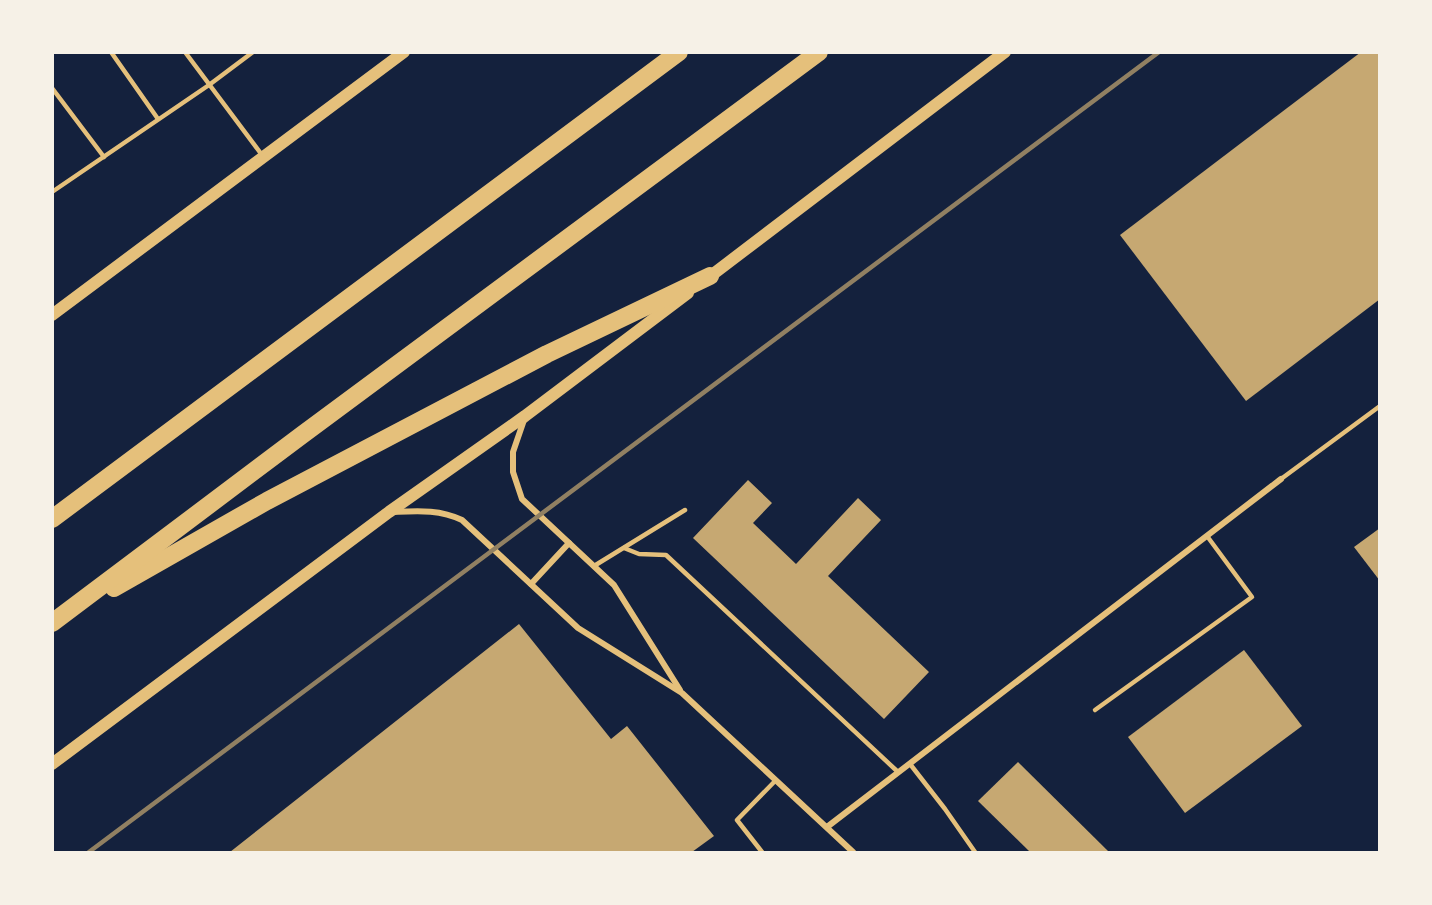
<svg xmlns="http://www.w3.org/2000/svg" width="1432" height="905" viewBox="0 0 1432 905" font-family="'Space Grotesk',sans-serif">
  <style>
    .building { fill: #c6a872 }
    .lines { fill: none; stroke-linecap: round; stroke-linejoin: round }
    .service { stroke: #e5c07b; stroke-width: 4.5 }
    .minor { stroke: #e5c07b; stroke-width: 6 }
    .secondary { stroke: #e5c07b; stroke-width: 12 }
    .motorway { stroke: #e5c07b; stroke-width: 18 }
    .rail { stroke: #918062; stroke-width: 4.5 }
  </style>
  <rect width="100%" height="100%" fill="#14213d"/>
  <g class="building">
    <path d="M1361,52H1380V299L1246,401L1120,235Z"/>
    <path d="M748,480L772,503L753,523L796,564L858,498L881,520L828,576L929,672L884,719L693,538Z"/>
    <path d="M1380,528V581L1354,547Z"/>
    <path d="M519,624L611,739L627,726L714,836L692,852H230Z"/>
    <path d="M1244,650L1302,726L1185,813L1128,737Z"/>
    <path d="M1018,762L1109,852H1030L978,801Z"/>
  </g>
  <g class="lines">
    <g class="service">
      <path d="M111,52L158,119"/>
      <path d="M185,52L262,155"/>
      <path d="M52,88L104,157"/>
      <path d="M52,192L209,85L253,52"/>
      <path d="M1281,479L1380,406"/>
      <path d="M624,548L639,554L666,555L898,772"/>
      <path d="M594,566L685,510"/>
      <path d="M1095,710L1252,597L1207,536"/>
      <path d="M910,764L945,809L975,852"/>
      <path d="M762,852L737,820L776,780"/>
    </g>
    <g class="minor">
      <path d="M524,420L513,452V472L522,499L614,585L680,690"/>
      <path d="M392,512C417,511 439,509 462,520L578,628L682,693L853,852"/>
      <path d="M531,584L569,543"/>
      <path d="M827,827L1281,479"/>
    </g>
    <g class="secondary">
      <path d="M704,281L1005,52"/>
      <path d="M52,315L404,52"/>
      <path d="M52,764L389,512L525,416L688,293"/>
    </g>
    <g class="motorway">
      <path d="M52,519L679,52"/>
      <path d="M114,588L267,501L547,354L710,276"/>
      <path d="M52,623L302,435L819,52"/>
    </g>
    <path class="rail" d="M89,852L1159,52"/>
  </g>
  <rect width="1432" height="905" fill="none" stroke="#f6f1e7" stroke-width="108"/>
</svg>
